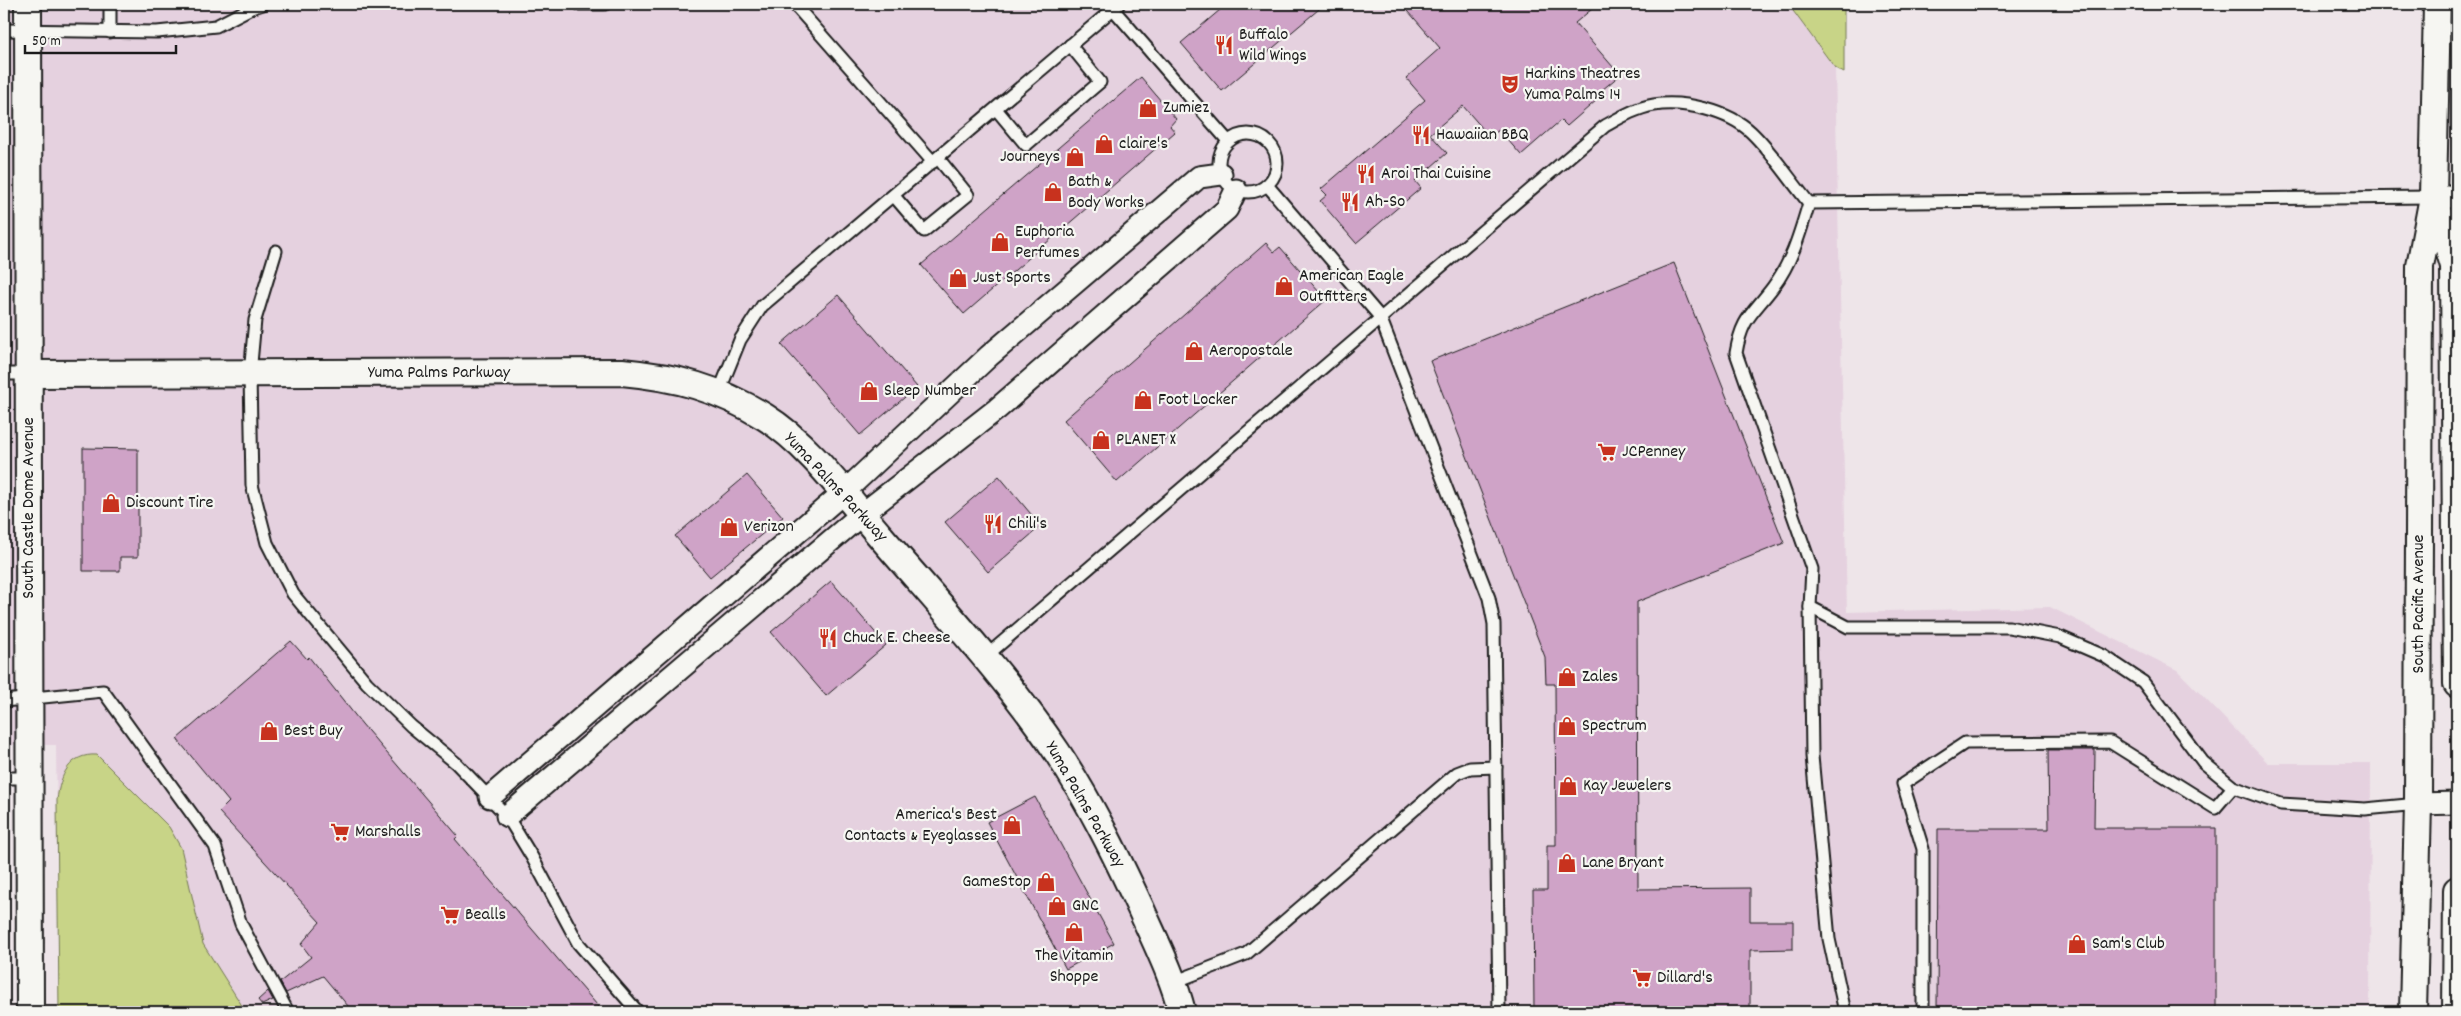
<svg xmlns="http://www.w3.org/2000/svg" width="2461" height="1016" viewBox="0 0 2461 1016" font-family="Dekko,sans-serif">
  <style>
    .built { fill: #e5d1df }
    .green { fill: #c8d487; stroke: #727852 }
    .building { fill: #cfa3c7; stroke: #1c1c1c }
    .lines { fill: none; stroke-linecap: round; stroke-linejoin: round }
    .service-casing { stroke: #1c1c1c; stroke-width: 15 }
    .minor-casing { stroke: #1c1c1c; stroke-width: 25 }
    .tertiary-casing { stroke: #1c1c1c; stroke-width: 30 }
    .service { stroke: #f6f6f2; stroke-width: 11 }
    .minor { stroke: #f6f6f2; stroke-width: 21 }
    .tertiary { stroke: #f6f6f2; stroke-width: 26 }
    .labels { text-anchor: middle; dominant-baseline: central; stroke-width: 4.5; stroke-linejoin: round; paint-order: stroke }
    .poi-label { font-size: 18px; fill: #1c1c1c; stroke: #f6f6f2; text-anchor: start }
    .street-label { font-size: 18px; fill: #1c1c1c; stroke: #f6f6f2 }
  </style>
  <rect width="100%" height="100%" fill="#eee5e9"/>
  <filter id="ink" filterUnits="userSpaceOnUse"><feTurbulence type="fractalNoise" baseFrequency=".02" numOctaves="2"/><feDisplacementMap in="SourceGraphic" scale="10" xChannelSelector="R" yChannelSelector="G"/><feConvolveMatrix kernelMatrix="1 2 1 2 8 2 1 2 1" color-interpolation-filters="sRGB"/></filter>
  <g filter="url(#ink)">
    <path class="built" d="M4,4H1788L1835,68L1847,612L2050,607L2177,670L2268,763H2371L2370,1012H59L56,745H4Z"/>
    <g class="green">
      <path d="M1788,4H1844V73L1835,68Z"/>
      <path d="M97,755L169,827L181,848L203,944L246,1012H59L57,800C60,776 69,753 97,755Z"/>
    </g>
    <g class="building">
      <path d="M1227,4H1325L1222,91L1181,43Z"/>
      <path d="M1402,4H1598L1575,23L1620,75L1602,90L1605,93L1567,126L1561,120L1521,155L1499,130L1490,137L1463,106L1430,134L1447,153L1415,181L1421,188L1356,243L1320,201L1327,195L1321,189L1425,100L1406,78L1440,48Z"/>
      <path d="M1141,77L1176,119L1170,126L1175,132L964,314L921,265Z"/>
      <path d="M1266,243L1274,252L1280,247L1326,300L1117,482L1064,420Z"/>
      <path d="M1674,263L1784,543L1637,602L1638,889L1750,888V921H1793V949L1750,950V1012H1534L1533,890H1547V845H1556L1555,684H1546L1545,657L1430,361Z"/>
      <path d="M838,295L917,387L860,435L781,344Z"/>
      <path d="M83,448L138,449V557H120V571H83Z"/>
      <path d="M747,475L783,517L710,577L675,536Z"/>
      <path d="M999,476L1041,526L988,572L945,522Z"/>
      <path d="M831,581L886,645L826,696L771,632Z"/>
      <path d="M291,641L307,659L309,657L362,724L458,836L455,839L603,1012H353L323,976L286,993L280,982L311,957L301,944L320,922L219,812L229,802L177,739Z"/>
      <path d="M2048,750H2095L2094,828H2216V1012H1937L1938,829H2049Z"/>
      <path d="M1035,797L1114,943L1066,969L987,822Z"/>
      <path d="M268,991L273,1000L262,1005L258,1000Z"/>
    </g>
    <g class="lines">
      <g class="service-casing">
        <g id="service">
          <path d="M110,4V32"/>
          <path d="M579,4H605"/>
          <path d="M794,4L933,162"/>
          <path d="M1113,9L1228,141"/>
          <path d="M4,30L157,32L216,26L251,8L263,4"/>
          <path d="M996,109L1026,145L1100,82L1070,45"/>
          <circle cx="1248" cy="163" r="29"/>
          <path d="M1267,185L1380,317L1489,598L1494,624L1499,1012"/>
          <path d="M894,196L924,231L968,195L938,158"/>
          <path d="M276,251L255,320L250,374L252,485L267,543L293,594L367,683L411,726L456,763L507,816L532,857L578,943L638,1012"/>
          <path d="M4,374H29"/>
          <path d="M719,392L740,340L762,306L1119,4"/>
          <path d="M1810,607L1812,756L1829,939L1845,1012"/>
          <path d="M985,657L1605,126C1621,117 1636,108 1654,105C1683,100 1729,111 1751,132C1772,152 1790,180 1809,203"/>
          <path d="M4,701L103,691L215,846L241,924L288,1012"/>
          <path d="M4,778H30"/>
          <path d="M2418,804L2365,809L2281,804L2233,787L2203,762L2143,682L2104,656L2060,637L2009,627H1848L1810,607L1812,569L1736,353C1742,317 1752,315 1773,287C1792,262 1800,233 1809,203L2433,197"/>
          <path d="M1174,982L1246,954L1457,773L1470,768L1496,767"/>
          <path d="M1923,1012V849L1903,784L1965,743L2110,742L2215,808L2233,787"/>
        </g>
      </g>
      <g class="minor-casing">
        <g id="minor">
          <path d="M2433,197H2457"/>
          <path d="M490,797L843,493L989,356L1199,177L1221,174"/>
          <path d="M2418,804L2457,803"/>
          <path d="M507,816L861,515L997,409L1227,209L1236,190"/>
        </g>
      </g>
      <g class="tertiary-casing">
        <g id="tertiary">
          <path d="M28,4L30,1012"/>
          <path d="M2435,202L2454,266L2457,684"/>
          <path d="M29,374L622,372C676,377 718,388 765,417C810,445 847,498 882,538C942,608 1006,676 1057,752C1090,802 1116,855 1141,909C1156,943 1173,976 1182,1012"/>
          <path d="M2413,1012L2418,804L2420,266L2433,197L2437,4"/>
          <path d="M2456,1012L2457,890"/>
        </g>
      </g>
      <use href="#service" class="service"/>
      <use href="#minor" class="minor"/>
      <use href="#tertiary" class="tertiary"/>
    </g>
  </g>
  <defs>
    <g id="restaurant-bare" transform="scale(1.5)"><path d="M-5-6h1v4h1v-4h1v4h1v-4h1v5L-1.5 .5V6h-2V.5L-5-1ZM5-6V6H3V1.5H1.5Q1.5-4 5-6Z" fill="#c8321e" stroke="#f6f6f2" stroke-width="2.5" paint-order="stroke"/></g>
    <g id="theatre-bare" transform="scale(1.5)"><path d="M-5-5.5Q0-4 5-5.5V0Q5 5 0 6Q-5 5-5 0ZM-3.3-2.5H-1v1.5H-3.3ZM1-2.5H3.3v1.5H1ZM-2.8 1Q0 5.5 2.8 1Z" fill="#c8321e" stroke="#f6f6f2" stroke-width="2.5" paint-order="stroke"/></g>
    <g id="shop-bare" transform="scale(1.5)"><path d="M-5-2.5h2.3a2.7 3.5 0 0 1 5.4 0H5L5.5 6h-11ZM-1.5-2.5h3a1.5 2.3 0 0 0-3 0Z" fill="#c8321e" stroke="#f6f6f2" stroke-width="2.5" paint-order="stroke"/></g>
    <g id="supermarket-bare" transform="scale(1.5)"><path d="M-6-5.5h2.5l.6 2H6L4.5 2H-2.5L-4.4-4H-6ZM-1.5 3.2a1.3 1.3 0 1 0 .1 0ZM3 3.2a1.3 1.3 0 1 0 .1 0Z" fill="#c8321e" stroke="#f6f6f2" stroke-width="2.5" paint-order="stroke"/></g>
  </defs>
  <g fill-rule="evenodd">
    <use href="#restaurant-bare" x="1224" y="45"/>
    <use href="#theatre-bare" x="1510" y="84"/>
    <use href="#shop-bare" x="1148" y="108"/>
    <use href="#restaurant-bare" x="1421" y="135"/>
    <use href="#shop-bare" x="1104" y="144"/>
    <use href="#shop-bare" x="1075" y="157"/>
    <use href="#restaurant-bare" x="1366" y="174"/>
    <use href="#shop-bare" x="1053" y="192"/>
    <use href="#restaurant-bare" x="1350" y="202"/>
    <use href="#shop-bare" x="1000" y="242"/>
    <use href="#shop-bare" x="958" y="278"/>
    <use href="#shop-bare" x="1284" y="286"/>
    <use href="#shop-bare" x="1194" y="351"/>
    <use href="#shop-bare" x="869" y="391"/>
    <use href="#shop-bare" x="1143" y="400"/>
    <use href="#shop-bare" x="1101" y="440"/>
    <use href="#supermarket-bare" x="1607" y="452"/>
    <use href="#shop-bare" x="111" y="503"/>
    <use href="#restaurant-bare" x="993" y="524"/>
    <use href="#shop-bare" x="729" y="527"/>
    <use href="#restaurant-bare" x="828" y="638"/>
    <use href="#shop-bare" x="1567" y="677"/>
    <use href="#shop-bare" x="1567" y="726"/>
    <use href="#shop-bare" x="269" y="731"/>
    <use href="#shop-bare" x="1568" y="786"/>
    <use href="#shop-bare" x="1012" y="825"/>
    <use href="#supermarket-bare" x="340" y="832"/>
    <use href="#shop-bare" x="1567" y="863"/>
    <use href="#shop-bare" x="1046" y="882"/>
    <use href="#shop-bare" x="1057" y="906"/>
    <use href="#supermarket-bare" x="450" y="915"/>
    <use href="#shop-bare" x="1074" y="932"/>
    <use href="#shop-bare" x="2077" y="944"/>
    <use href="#supermarket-bare" x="1642" y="978"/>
  </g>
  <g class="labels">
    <g class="poi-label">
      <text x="1239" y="35">Buffalo<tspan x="1239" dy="21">Wild Wings</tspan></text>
      <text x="1525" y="74">Harkins Theatres<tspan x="1525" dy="21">Yuma Palms 14</tspan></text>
      <text x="1163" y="108">Zumiez</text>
      <text x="1436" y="135">Hawaiian BBQ</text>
      <text x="1119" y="144">claire's</text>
      <text x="1060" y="157" text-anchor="end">Journeys</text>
      <text x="1381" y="174">Aroi Thai Cuisine</text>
      <text x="1068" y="182">Bath &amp;<tspan x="1068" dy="21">Body Works</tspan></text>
      <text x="1365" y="202">Ah-So</text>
      <text x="1015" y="232">Euphoria<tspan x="1015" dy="21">Perfumes</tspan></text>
      <text x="1299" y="276">American Eagle<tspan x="1299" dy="21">Outfitters</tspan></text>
      <text x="973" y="278">Just Sports</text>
      <text x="1209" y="351">Aeropostale</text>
      <text x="884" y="391">Sleep Number</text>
      <text x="1158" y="400">Foot Locker</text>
      <text x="1116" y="440">PLANET X</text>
      <text x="1622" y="452">JCPenney</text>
      <text x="126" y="503">Discount Tire</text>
      <text x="1008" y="524">Chili's</text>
      <text x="744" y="527">Verizon</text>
      <text x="843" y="638">Chuck E. Cheese</text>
      <text x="1582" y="677">Zales</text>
      <text x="1582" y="726">Spectrum</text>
      <text x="284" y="731">Best Buy</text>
      <text x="1583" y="786">Kay Jewelers</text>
      <text x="997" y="815" text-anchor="end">America's Best<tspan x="997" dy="21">Contacts &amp; Eyeglasses</tspan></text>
      <text x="355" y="832">Marshalls</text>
      <text x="1582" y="863">Lane Bryant</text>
      <text x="1031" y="882" text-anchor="end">GameStop</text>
      <text x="1072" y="906">GNC</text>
      <text x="465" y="915">Bealls</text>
      <text x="2092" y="944">Sam's Club</text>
      <text x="1074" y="956" text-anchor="middle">The Vitamin<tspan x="1074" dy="21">Shoppe</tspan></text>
      <text x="1657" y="978">Dillard's</text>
    </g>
    <g class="street-label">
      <text x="439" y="373">Yuma Palms Parkway</text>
      <text transform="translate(835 488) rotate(47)">Yuma Palms Parkway</text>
      <text transform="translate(29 508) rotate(-90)">South Castle Dome Avenue</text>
      <text transform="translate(2419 604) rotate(-90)">South Pacific Avenue</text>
      <text transform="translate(1084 805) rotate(60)">Yuma Palms Parkway</text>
    </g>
  </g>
  <rect width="2461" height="1016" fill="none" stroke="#f6f6f2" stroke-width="20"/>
  <rect x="10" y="10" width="2441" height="996" fill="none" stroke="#1c1c1c" stroke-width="2" filter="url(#ink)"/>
  <path d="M25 45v8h151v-8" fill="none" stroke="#1c1c1c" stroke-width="2.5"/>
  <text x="32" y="45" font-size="15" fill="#1c1c1c" stroke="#f6f6f2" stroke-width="4" paint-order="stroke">50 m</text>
</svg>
